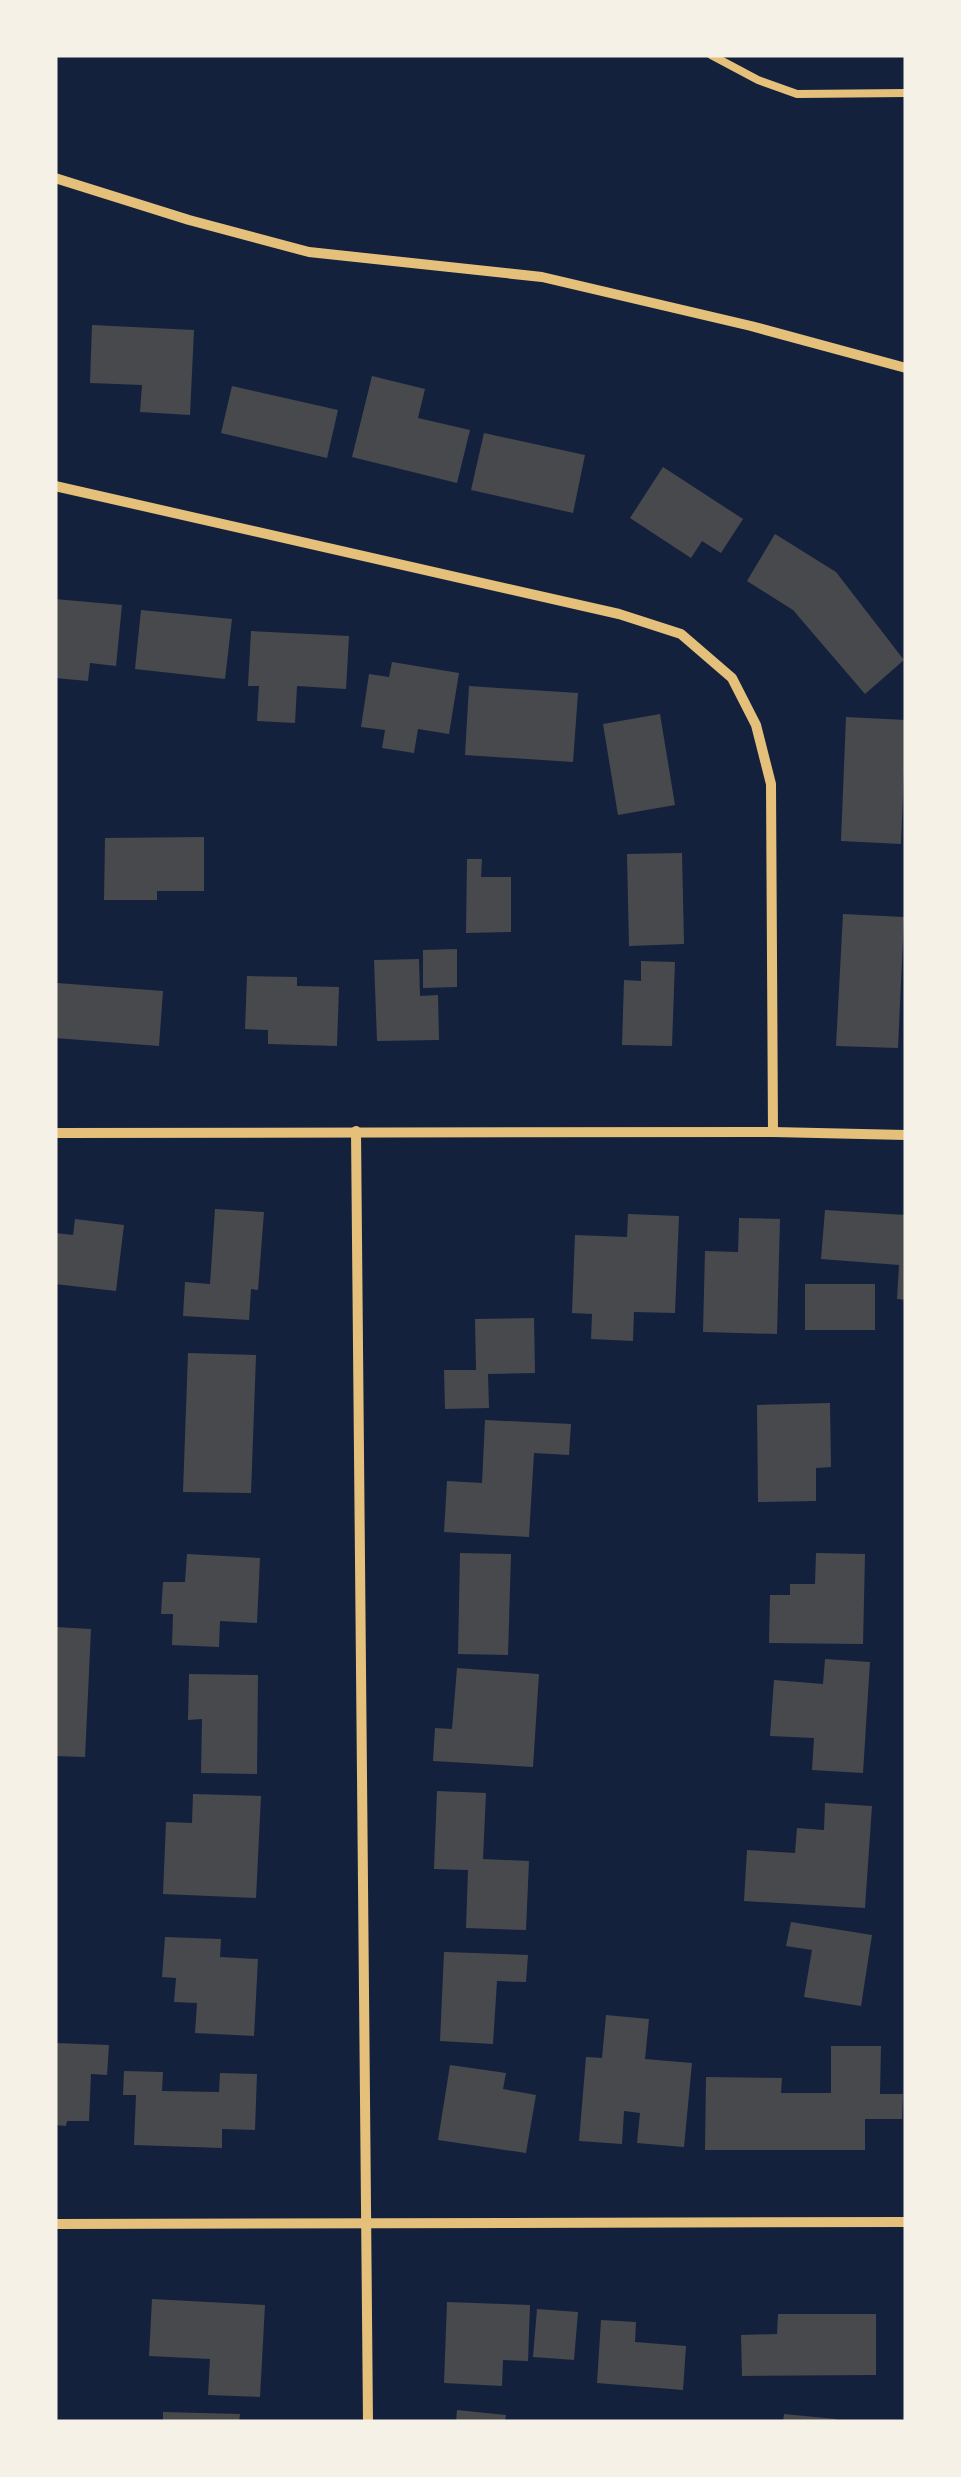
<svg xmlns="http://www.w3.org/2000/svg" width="961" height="2477" viewBox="0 0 961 2477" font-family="Barlow,sans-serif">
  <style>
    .building { fill: #48494c }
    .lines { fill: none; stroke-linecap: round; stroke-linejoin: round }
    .service { stroke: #e5c07b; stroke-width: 8 }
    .minor { stroke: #e5c07b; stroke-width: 10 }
  </style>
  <rect width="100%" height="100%" fill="#14213d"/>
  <g class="building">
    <path d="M92,325L194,330L190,415L140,412L142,385L90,383Z"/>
    <path d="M372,376L425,389L418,418L470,430L457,483L352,457Z"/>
    <path d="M232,386L338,410L327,458L221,433Z"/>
    <path d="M484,433L585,455L573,513L471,490Z"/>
    <path d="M663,467L743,519L721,553L702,541L691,558L630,518Z"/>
    <path d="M775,534L836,572L904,660L865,694L793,610L747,581Z"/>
    <path d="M55,599L122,605L116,666L90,663L88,681L55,678Z"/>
    <path d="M141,610L232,619L225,679L135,669Z"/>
    <path d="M251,631L349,636L346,689L297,686L295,723L257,721L259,686H248Z"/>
    <path d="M392,662L459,673L449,734L418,729L414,753L382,748L385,730L361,727L369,674L389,677Z"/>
    <path d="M469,686L578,693L573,762L465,755Z"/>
    <path d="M660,714L675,805L618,815L603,724Z"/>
    <path d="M846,717L906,720L901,844L841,841Z"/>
    <path d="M204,837V891H157V900H104L105,838Z"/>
    <path d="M682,853L684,944L629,946L627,854Z"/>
    <path d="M467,859H482L481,877H511V932L466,933Z"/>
    <path d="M843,914L904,917L898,1048L836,1046Z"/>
    <path d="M457,949V987L423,988V950Z"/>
    <path d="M419,959L420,996L438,995L439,1040L377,1041L374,960Z"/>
    <path d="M641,961L675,962L672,1046L622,1045L624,980L641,981Z"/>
    <path d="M247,976L297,977V986L339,987L337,1046L268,1044V1030L245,1029Z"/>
    <path d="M57,983L163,991L159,1046L55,1038Z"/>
    <path d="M215,1209L264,1212L258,1290L251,1289L249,1320L183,1316L185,1282L210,1284Z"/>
    <path d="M825,1210L906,1215V1300L897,1299L899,1265L821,1259Z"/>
    <path d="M628,1214L679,1216L675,1313L634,1312L633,1341L591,1339L592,1314L572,1313L575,1235L627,1237Z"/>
    <path d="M739,1218L780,1219L777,1334L703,1332L705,1251L738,1252Z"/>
    <path d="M75,1219L124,1225L116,1291L55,1284V1233L73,1235Z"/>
    <rect x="805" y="1284" width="70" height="46"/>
    <path d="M534,1318L535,1373L488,1374L489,1408L445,1409L444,1370H476L475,1319Z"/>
    <path d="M188,1353L256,1355L251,1493L183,1492Z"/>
    <path d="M830,1403L831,1467L816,1468V1501L758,1502L757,1405Z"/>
    <path d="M485,1420L571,1424L569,1455L534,1453L529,1537L444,1532L447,1481L482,1483Z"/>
    <path d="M460,1553L511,1554L508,1655L458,1654Z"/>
    <path d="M816,1553L865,1554L863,1644L769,1643L770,1595H790V1584H815Z"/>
    <path d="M187,1554L260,1558L257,1623L220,1621L219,1647L172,1645L173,1614H161L163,1582H185Z"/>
    <path d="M55,1627L91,1629L85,1757L55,1756Z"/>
    <path d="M825,1659L870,1662L863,1773L812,1770L814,1738L770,1736L774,1680L823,1684Z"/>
    <path d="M457,1668L539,1674L533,1767L433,1761L435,1728L452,1729Z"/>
    <path d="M189,1674L258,1675L257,1774L201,1773L202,1719L188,1720Z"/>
    <path d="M437,1791L486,1793L483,1859L529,1861L526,1930L466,1928L468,1870L434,1869Z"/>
    <path d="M193,1794L261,1796L256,1898L163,1894L166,1822L192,1823Z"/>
    <path d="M825,1803L872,1806L865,1908L744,1901L747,1850L795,1853L797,1828L824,1830Z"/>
    <path d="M791,1922L872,1935L861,2006L804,1997L812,1950L786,1946Z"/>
    <path d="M165,1937L221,1939L220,1957L258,1959L254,2036L195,2033L197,2003L174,2002L176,1978L162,1977Z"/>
    <path d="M444,1952L528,1955L526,1982L497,1981L493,2044L440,2041Z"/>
    <path d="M606,2015L649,2019L645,2059L692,2063L684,2147L637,2143L640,2113L624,2111L622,2144L579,2141L586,2057L602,2058Z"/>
    <path d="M55,2043L109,2045L107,2075L91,2074L89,2121H67L66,2126L55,2125Z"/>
    <path d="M831,2046H881L880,2094H903L902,2119H865V2150H705L706,2077L782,2078L781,2093H831Z"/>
    <path d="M450,2065L506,2073L503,2089L536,2095L526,2153L438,2140Z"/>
    <path d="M124,2071L163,2072L162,2091L219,2092L220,2073L257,2074L255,2130L222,2129V2148L134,2145L136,2095H123Z"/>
    <path d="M152,2299L265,2305L260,2397L208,2395L210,2359L149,2356Z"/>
    <path d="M447,2302L530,2305L528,2361L503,2360L502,2386L444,2383Z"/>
    <path d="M537,2309L578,2312L574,2360L533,2357Z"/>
    <path d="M778,2314H876V2375L742,2376L741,2335L777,2334Z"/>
    <path d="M601,2320L636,2322L635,2342L686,2346L683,2390L597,2383Z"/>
    <path d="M457,2410L506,2415L505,2422H456Z"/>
    <path d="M163,2412L240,2414L239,2422H163Z"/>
    <path d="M784,2414L836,2419V2422H783Z"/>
  </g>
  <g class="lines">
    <path class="service" d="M711,55L758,80L797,94L906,93"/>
    <g class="minor">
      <path d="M55,178L189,220L309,252L542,277L751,326L906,368"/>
      <path d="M55,486L619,614L681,634L732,678L756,725L771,784L773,1132"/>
      <path d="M356,1131L368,2422"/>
      <path d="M55,1133L773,1132L906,1135"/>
      <path d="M55,2224L906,2222"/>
    </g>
  </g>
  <rect width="961" height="2477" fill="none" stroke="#f6f1e7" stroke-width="115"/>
</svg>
